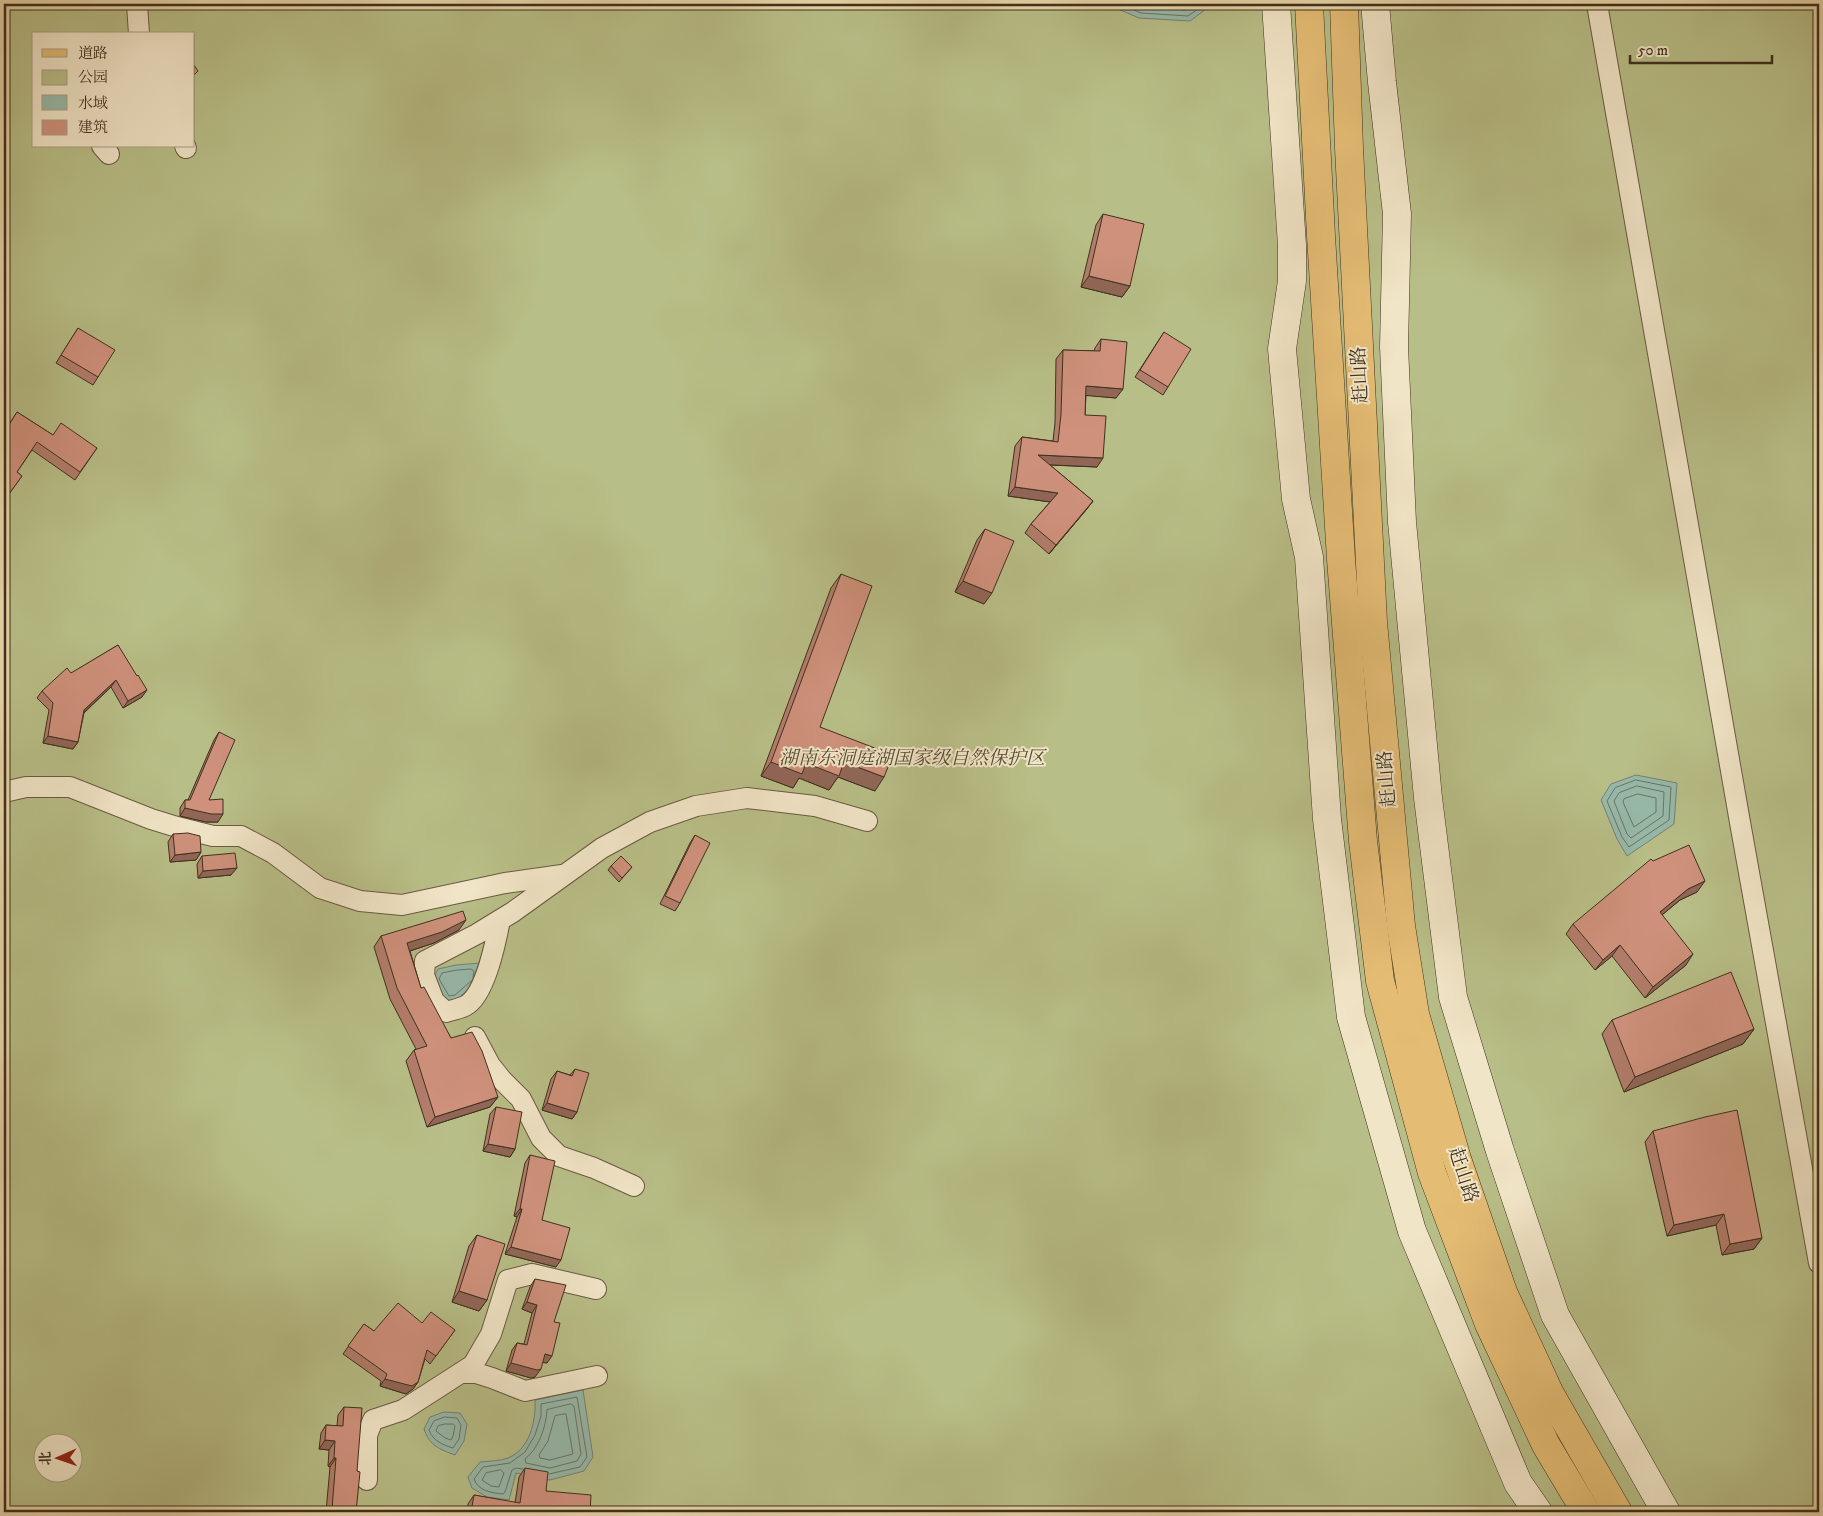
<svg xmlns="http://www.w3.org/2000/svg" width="1823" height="1516" viewBox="0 0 1823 1516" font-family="'IM FELL DW Pica','Noto Serif SC',serif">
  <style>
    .green { fill: #b8be87; stroke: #7c7752; fill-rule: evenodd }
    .water { fill: #97b9aa; stroke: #748272 }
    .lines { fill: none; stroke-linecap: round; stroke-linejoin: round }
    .shore { stroke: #6b7464; stroke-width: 1 }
    .minor-casing { stroke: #6a5a41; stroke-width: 22 }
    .secondary-casing { stroke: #3f301e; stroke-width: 29 }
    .primary-casing { stroke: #3f301e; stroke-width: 29 }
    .minor { stroke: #f1e5c7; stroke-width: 20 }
    .secondary { stroke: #f1e5c7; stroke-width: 28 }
    .primary { stroke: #e4bc74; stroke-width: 28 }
    .wall { fill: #b27d6b; stroke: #3f301e }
    .shaded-wall { fill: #916657; stroke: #3f301e }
    .building { fill: #cf917c; stroke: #3f301e }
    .labels { text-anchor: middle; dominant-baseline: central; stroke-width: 4; stroke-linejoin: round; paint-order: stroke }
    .street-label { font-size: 19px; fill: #3f301e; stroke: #f1e5c7 }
    .park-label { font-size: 19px; font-style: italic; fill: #574c33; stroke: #f1e5c7 }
  </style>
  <rect width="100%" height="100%" fill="#e9d7a9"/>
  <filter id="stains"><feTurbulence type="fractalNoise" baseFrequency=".004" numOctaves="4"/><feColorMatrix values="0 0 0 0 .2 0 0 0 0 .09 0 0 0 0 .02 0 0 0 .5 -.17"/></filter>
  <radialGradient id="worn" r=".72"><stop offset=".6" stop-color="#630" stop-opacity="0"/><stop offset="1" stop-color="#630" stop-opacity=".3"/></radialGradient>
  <path class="green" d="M4,4H1819V1512H4ZM34,34H194V146H34ZM42,1444H72V1474H42Z"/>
  <g class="water">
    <path d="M1099,4H1211L1210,6L1190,21L1139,18L1118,9Z"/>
    <path d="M1636,775L1677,783L1674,824L1627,856L1617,839L1601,800L1611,784Z"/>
    <path d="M480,963L477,983L457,999L448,1002L444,999L433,979L438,969L456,965Z"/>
    <path d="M583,1390L593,1457L584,1471L550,1480L516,1473L509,1500L487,1497L472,1488L468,1477L480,1462C489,1461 500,1461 508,1458C530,1449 536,1421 535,1400Z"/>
    <path d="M444,1412L460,1413L467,1424L464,1441L455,1455C439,1449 430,1446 424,1429L430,1417Z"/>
  </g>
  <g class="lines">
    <g class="shore">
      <path d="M1120,4L1141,13L1188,16L1205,4"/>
      <path d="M1134,4L1142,7L1186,10L1195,4"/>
      <path d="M1636,780L1671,787L1669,820L1629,847L1622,837L1607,801L1615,788Z"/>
      <path d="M1637,786L1664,792L1663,816L1631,838L1627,834L1614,801L1619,793Z"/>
      <path d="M1638,794L1656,798V812L1634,827L1623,802L1624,799Z"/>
      <path d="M471,981L455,995L449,996L439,979L442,973L457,970L471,969L474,971L473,977"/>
      <path d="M571,1404L574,1406L581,1454L577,1461L550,1468L526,1463L525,1459C539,1448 546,1427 547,1410Z"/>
      <path d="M566,1414L573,1454L550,1460L540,1458L539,1455L548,1441L555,1416Z"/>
      <path d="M445,1417L457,1418L461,1425L459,1439L453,1448C443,1445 433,1441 429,1430L434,1421Z"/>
      <path d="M445,1424H453L455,1426L453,1436L451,1440L445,1438L436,1431L438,1426Z"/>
      <path d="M523,1469L516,1468L512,1470L505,1492L503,1494C492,1493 478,1491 474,1479L483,1467L510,1463L525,1452L535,1435L541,1416V1404L577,1397L587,1457L580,1467L549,1474"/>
      <path d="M501,1470L504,1473L499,1487L491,1486L482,1480L486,1473Z"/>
    </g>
    <g class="minor-casing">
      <g id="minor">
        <path d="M137,4L139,34"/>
        <path d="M1597,4L1741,828L1819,1263"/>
        <path d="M102,146L109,154"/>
        <path d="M185,146L186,148"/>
        <path d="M4,792L26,787H70L151,819L177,827L213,836H241L273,853L320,888L360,901L402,905L505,883L562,875"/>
        <path d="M500,920C496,941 485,996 465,1006C459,1009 452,1010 446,1012L434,1001L424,975L425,961L477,934L513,912L602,848L650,822L696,806L747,798L815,806L867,821"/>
        <path d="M475,1037L490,1065L502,1080L521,1099L541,1138L559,1156L594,1168L634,1186"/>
        <path d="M461,1373H476L492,1378L525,1391L597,1376"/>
        <path d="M367,1480V1435L373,1420L403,1410L473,1365L491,1334L508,1280L532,1274L596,1289"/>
      </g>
    </g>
    <g class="secondary-casing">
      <g id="secondary">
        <path d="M1276,4L1292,245V281L1282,349L1296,499L1309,557L1327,819L1351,1017L1412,1231L1518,1483L1538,1512"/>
        <path d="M1375,4L1382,82L1397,214L1394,347L1402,522L1428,798L1453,997L1500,1151L1555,1315L1666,1512"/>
      </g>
    </g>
    <g class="primary-casing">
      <g id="primary">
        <path d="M1309,4L1321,236L1341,559L1363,841L1380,981L1432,1173L1489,1324L1546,1445L1586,1512"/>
        <path d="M1344,4L1349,148L1373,622L1401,926L1415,1014L1457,1159L1503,1292L1550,1394L1618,1512"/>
      </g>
    </g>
    <use href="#minor" class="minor"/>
    <use href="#secondary" class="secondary"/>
    <use href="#primary" class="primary"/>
  </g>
  <g class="wall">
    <path d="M201,4H207L204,7Z"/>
    <path d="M354,4H361L359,6Z"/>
    <path d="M1103,214L1130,286L1122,297L1081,287L1096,225Z"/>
    <path d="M78,328L98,377L93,385L56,363Z"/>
    <path d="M1164,332L1168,387L1163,395L1135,377Z"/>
    <path d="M1101,339L1116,398L1086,395L1085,415L1097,467L1050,465L1093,501L1086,510L1049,554L1025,533L1031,524L1050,502L1008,496L1015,446L1022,437L1053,441L1055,423L1056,359L1063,350L1094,351L1095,348Z"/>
    <path d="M17,412L53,435L97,448L75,480L32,450L17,472L22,476L4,501V432Z"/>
    <path d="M985,529L984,604L955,592L977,540Z"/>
    <path d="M841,574L820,727L875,791L838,777L829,790L799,778L793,788L761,776L831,588Z"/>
    <path d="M118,645L142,697L123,708L111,687L84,713L78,742L73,749L43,743L49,710L37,698L42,691Z"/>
    <path d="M219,732L209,800L218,822H206L180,816V808L185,800H188L214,740Z"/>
    <path d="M173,834L201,852L196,860L170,862L168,842Z"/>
    <path d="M695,835L680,903L675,911L660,904L690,843Z"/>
    <path d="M202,856L231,875L198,878L197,864Z"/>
    <path d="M611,866L632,867L619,882L608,870Z"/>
    <path d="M1697,892L1680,900L1662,915L1686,965L1645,998L1612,956L1595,970L1566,934L1573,924Z"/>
    <path d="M459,930L434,943L410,951L421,988L451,1038L498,1097L490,1107L427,1127L406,1061L414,1050L416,1049L390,999L374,947L381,936Z"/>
    <path d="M1612,1020L1754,1029L1743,1044L1624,1092L1602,1034Z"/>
    <path d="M575,1069L577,1112L572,1119L542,1110L551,1079L557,1071L570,1075Z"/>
    <path d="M496,1107L515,1149L510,1157L483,1151L490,1114Z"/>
    <path d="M1653,1131L1762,1238L1754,1249L1722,1255L1716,1225L1667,1236L1645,1142Z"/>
    <path d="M530,1155L542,1220L556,1267L505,1254L517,1217L514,1216L525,1163Z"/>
    <path d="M477,1235L487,1300L479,1311L452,1302L469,1246Z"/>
    <path d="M535,1279L554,1322L547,1363L542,1362L535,1377L531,1378L506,1371L512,1350L517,1343L524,1344L532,1313L522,1309L530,1287Z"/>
    <path d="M422,1323L455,1330L430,1364L425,1359L418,1382L413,1389L406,1394L380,1386L381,1381L343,1354L364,1324L374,1331Z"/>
    <path d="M344,1407L357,1471L356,1512H326L330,1467L328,1466L329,1450L319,1449L321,1433L326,1425L337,1426L338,1415Z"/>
    <path d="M525,1468L546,1491L590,1512H467L468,1504L474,1495L515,1503L519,1477Z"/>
  </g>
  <g class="shaded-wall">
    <path d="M1089,276L1130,286L1122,297L1081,287Z"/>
    <path d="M1086,386L1123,389L1116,398L1080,395Z"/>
    <path d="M1038,455L1103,458L1097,467L1032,464Z"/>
    <path d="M1015,487L1058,493L1051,502L1008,496Z"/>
    <path d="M1093,501L1086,510L1049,554L1056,545Z"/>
    <path d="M963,581L992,593L984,604L955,592Z"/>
    <path d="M116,680L111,687L79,717L84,710Z"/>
    <path d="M147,690L142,697L123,708L128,701Z"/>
    <path d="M48,736L78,742L73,749L43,743Z"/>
    <path d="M771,762L806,763L844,762L884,777L875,791L838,777L829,790L799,778L793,788L761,776Z"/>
    <path d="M185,808L223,814L218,822H206L180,816Z"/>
    <path d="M201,852L196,860L170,862L175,855Z"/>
    <path d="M237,868L231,875L198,878L203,871Z"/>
    <path d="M1705,881L1697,892L1680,900L1652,923L1660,912L1688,889Z"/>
    <path d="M466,920L459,930L434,943L400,954L407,943Z"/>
    <path d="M1620,945L1612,956L1595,970L1603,960Z"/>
    <path d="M1693,954L1686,965L1645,998L1653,987Z"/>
    <path d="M1754,1029L1743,1044L1624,1092L1635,1077Z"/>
    <path d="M498,1097L490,1107L427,1127L435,1117Z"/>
    <path d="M547,1103L577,1112L572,1119L542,1110Z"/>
    <path d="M488,1144L515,1149L510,1157L483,1151Z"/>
    <path d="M520,1209H522L517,1217L514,1216Z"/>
    <path d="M1724,1214L1716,1225L1667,1236L1674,1225Z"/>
    <path d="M1762,1238L1754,1249L1722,1255L1730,1244Z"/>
    <path d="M511,1247L561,1260L556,1267L505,1254Z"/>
    <path d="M459,1291L487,1300L479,1311L452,1302Z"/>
    <path d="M527,1302L537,1305L532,1313L522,1309Z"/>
    <path d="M545,1354L552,1356L547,1363L539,1362Z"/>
    <path d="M511,1363L541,1369L535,1377L531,1378L506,1371Z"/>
    <path d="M385,1379L418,1382L413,1389L406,1394L380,1386Z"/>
    <path d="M325,1440L335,1441L329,1450L319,1449Z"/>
    <path d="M334,1458H336L330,1467L328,1466Z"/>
    <path d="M332,1509L341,1510L339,1512H329Z"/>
  </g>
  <g class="building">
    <path d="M194,65L198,71L194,75Z"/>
    <path d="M1103,214L1144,224L1130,286L1089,276Z"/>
    <path d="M4,285L10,292L4,298Z"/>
    <path d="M78,328L115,350L98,377L61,355Z"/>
    <path d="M1164,332L1191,349L1168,387L1140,370Z"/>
    <path d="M1101,339L1127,342L1123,389L1086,386L1085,415L1106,416L1103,458L1038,455L1093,501L1056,545L1031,524L1058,493L1015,487L1022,437L1058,442L1061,414L1063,350L1100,351Z"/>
    <path d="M17,412L53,435L61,423L97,448L80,472L37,442L17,472L22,476L6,498L4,497V433Z"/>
    <path d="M985,529L1014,541L992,593L963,581Z"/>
    <path d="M841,574L872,586L820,727L893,755L884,777L844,762L839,776L806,763L802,774L771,762Z"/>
    <path d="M118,645L137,676L138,675L147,690L128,701L116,680L84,710L78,742L48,736L53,703L42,691L67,668L71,673Z"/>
    <path d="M219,732L235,740L209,800L223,799V814H211L185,808V800H190Z"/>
    <path d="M188,833L200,836L201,852L175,855L173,834Z"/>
    <path d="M695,835L710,843L680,903L665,896Z"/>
    <path d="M1689,845L1705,881L1688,889L1660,912L1693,954L1653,987L1620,945L1603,960L1573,924L1651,859L1653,861Z"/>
    <path d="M235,853L237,868L203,871L202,856Z"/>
    <path d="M621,856L632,867L622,878L611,866Z"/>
    <path d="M463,911L466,920L442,932L407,943L421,988L424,987L451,1038L472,1032L482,1051L498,1097L435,1117L414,1050L427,1046L397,988L381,936Z"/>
    <path d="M1731,972L1754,1029L1635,1077L1612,1020Z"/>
    <path d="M575,1069L589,1073L577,1112L547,1103L557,1071L572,1076Z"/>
    <path d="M496,1107L522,1112L515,1149L488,1144Z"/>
    <path d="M1737,1110L1762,1238L1730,1244L1724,1214L1674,1225L1653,1131L1705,1117Z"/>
    <path d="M530,1155L555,1161L542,1220L570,1228L561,1260L511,1247L522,1209H520Z"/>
    <path d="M477,1235L505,1244L487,1300L459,1291Z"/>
    <path d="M535,1279L566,1285L554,1322L560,1323L552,1356L545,1354L541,1369L537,1370L511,1363L517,1343L527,1345L537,1305L527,1302Z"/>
    <path d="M398,1303L422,1323L431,1312L455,1330L436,1356L427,1350L418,1382L412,1386L385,1379L387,1374L348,1346L364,1324L374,1331Z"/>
    <path d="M344,1407L362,1408L357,1471L360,1472L356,1512H342L341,1510L332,1509L336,1458H334L335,1441L325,1440L326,1425L343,1426Z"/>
    <path d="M525,1468L548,1472L546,1491L591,1495L590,1512H471L474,1495L520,1503Z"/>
  </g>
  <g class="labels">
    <g class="street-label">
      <text transform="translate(1360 375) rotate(-93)">赶山路</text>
      <text transform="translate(1387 779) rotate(-95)">赶山路</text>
      <text transform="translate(1463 1175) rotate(72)">赶山路</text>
    </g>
    <g class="park-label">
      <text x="912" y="758">湖南东洞庭湖国家级自然保护区</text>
    </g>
  </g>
  <rect width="1823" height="1516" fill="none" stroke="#e9d7a9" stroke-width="20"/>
  <rect x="5" y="5" width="1813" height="1506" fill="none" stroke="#3f301e" stroke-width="2.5"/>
  <rect x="10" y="10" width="1803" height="1496" fill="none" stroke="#3f301e"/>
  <rect x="32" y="32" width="162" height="115" fill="#f1e5c7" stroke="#aa9d83"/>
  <rect x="42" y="49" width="25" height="8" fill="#e4bc74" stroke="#aa9d83"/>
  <text x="78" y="58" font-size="15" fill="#3f301e">道路</text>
  <rect x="42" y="70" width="25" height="15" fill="#b8be87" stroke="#aa9d83"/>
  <text x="78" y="82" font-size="15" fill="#3f301e">公园</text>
  <rect x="42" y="95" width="25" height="15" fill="#97b9aa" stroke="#aa9d83"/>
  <text x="78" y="108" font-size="15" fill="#3f301e">水域</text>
  <rect x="42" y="120" width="25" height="15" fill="#cf917c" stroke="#aa9d83"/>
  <text x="78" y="132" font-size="15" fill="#3f301e">建筑</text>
  <g transform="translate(58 1458) rotate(268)"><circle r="24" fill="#f1e5c7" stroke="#aa9d83"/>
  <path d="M0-4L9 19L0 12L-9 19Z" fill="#8f2418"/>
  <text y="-8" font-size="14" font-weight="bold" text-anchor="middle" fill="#3f301e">北</text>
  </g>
  <path d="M1630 55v8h142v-8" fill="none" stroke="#3f301e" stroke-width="2.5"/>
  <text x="1638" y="55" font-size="15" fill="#3f301e" stroke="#f1e5c7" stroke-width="4" paint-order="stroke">50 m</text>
  <rect width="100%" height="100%" filter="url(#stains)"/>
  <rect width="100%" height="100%" fill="url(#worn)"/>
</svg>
